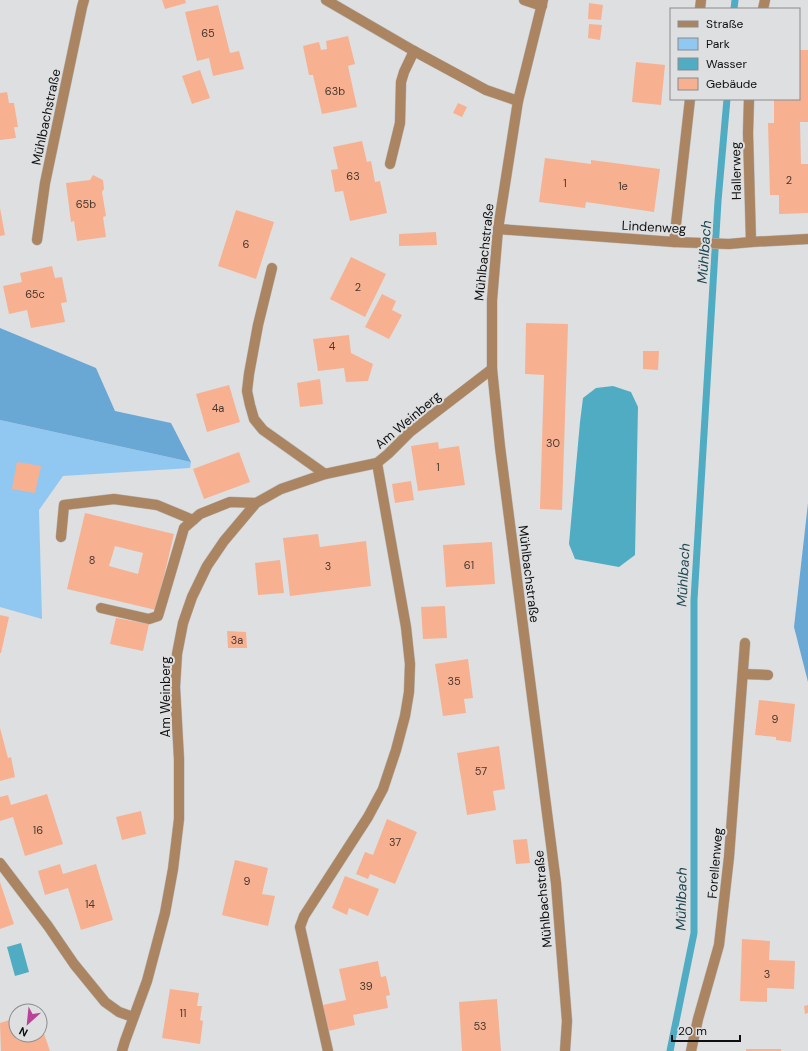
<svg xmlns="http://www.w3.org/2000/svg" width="808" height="1051" viewBox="0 0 808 1051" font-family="'DM Sans',sans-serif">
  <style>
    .green { fill: #90c8f2 }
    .forest { fill: #69a7d5 }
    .water { fill: #50acc3 }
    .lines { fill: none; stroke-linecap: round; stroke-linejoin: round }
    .stream { stroke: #50acc3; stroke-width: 7 }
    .building { fill: #f7b191; fill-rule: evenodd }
    .minor-casing { stroke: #b9babb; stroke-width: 11 }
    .minor { stroke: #ab8561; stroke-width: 10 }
    .labels { text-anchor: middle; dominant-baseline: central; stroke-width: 4; stroke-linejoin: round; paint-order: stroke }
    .number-label { font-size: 11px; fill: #493830 }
    .street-label { font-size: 13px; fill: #0f0f10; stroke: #dedfe0 }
    .water-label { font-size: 14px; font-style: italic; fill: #1e4752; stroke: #dedfe0 }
  </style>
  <rect width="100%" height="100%" fill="#dedfe0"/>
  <path class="green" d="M0,420L191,462L190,468L63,476L39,510L42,619L0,607Z"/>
  <g class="forest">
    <path d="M0,328L96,368L115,411L171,423L191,462L0,420Z"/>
    <path d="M808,503V682L794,627Z"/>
  </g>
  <g class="water">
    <path d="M613,386L631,392L638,407L635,555L619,567L575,559L569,544L580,422L583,398L596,388Z"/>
    <path d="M21,943L29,972L15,976L7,947Z"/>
  </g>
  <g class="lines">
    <g class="stream">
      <path d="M734,9L735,0"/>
      <path d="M670,1051L694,933V600L718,201L727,99"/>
    </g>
  </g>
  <g class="building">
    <path d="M162,0H185L186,3L165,9Z"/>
    <path d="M589,3L603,5L601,20L588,19Z"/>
    <path d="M218,5L230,53L239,51L244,69L213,76L209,58L197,61L185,12Z"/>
    <path d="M589,24L602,25L600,40L588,38Z"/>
    <path d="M348,36L355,64L348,66L357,107L322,114L313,75H309L303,46L319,42L321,50L327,49L326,41Z"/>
    <path d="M799,50H808V122H800L801,164H808V213L779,214V195H770L768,123H774V99H799Z"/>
    <path d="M636,62L665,65L661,105L632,102Z"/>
    <path d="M200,70L210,98L192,104L182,76Z"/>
    <path d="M7,92L9,103H14L18,127H14L16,138L0,140V93Z"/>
    <path d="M458,103L467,107L462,117L453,113Z"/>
    <path d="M362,141L367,162L371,161L375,182L380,181L387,213L350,221L343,191L335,192L331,170L338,169L333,147Z"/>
    <path d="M545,158L591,164V160L660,169L654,212L586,202L585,208L539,202Z"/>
    <path d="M93,175L103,180L104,189L102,192L106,216L103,217L106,237L77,241L74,221L71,222L66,183L90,180Z"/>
    <path d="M0,208L5,235L0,236Z"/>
    <path d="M236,210L274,222L256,279L218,266Z"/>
    <path d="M436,232L437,245L399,246V234Z"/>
    <path d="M351,257L386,274L365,317L330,299Z"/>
    <path d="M52,266L55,278L62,277L67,302L61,303L65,322L31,328L27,310L9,314L3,286L22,282L20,273Z"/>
    <path d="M382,294L396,301L392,310L402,315L389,339L365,327Z"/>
    <path d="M526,323L568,324L562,510L540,509L544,375L525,374Z"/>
    <path d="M349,335L351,353L373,364L368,381L346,382L344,368L318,371L313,339Z"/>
    <path d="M643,351H659L658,370L643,369Z"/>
    <path d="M320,379L323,404L300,407L297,383Z"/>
    <path d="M229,385L240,422L207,432L196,394Z"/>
    <path d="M438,442L439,449L459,446L465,485L418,491L411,446Z"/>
    <path d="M239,452L250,482L204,499L193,469Z"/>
    <path d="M17,462L41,466L35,493L12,489Z"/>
    <path d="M411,481L414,500L395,503L392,484Z"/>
    <path d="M85,513L174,534L156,610L67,589ZM115,546L143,553L138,574L109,566Z"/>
    <path d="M318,534L320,547L366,541L371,586L290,596L283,538Z"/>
    <path d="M492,542L495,584L446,587L443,545Z"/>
    <path d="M280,560L284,593L258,595L255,563Z"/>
    <path d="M445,606L447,638L423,639L421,607Z"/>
    <path d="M0,615L9,617L1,653H0Z"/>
    <path d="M116,618L149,624L143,651L110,644Z"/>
    <path d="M227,631L246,632L247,648H228Z"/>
    <path d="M468,659L473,698L464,699L466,713L443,716L435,664Z"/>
    <path d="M759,700L795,704L791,742L776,740V737L755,735Z"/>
    <path d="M0,728L8,758L11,757L15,777L0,781Z"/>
    <path d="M499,746L505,789L493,791L496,810L467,815L457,753Z"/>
    <path d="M47,794L63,844L25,856L13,817L0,821V797L8,795L11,805Z"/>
    <path d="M141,811L146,834L122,840L116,817Z"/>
    <path d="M387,819L417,832L395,884L370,874L368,879L356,874L365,852L373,855Z"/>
    <path d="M527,839L530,863L516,864L513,840Z"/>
    <path d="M235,860L268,868L262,894L275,896L268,926L222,915Z"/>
    <path d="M60,864L63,874L96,864L113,920L81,930L68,888L45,895L38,871Z"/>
    <path d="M345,876L379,889L368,916L349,908L347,915L332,908Z"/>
    <path d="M0,882L14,924L0,929Z"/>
    <path d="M742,939L770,941L769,960L795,961L794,989L767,988V1002L740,1001Z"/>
    <path d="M378,961L381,977L386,976L390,995L386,996L388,1008L353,1015L355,1025L328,1031L323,1005L346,1000L339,969Z"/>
    <path d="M170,989L199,993L197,1006H202L200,1020L203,1021L200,1044L162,1038Z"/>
    <path d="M497,999L501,1051H462L459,1002Z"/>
    <path d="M808,1005V1013L805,1014L804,1006Z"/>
    <path d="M16,1018V1035H40V1022L50,1051H1L0,1023Z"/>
    <rect x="746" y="1049" width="35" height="2"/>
  </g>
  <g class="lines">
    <g class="minor-casing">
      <g id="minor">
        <path d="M326,0L414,51L486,90L518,101"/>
        <path d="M524,0L542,6"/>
        <path d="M543,0L518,101L498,229L492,300V369L500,447L556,883L567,1021L565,1051"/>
        <path d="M700,9L701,0"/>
        <path d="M763,9L765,0"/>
        <path d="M749,99L748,133L751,242"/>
        <path d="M390,164L400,123L401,82L404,72L414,51"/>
        <path d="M498,229L674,242L729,244L751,242L808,239"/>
        <path d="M37,240L45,183L82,7L84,0"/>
        <path d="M674,242L690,99"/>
        <path d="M272,268L258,325L249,374L247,391L250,405L254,419L263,430L325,474"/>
        <path d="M61,537L64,505L114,499L157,505L193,520"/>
        <path d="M101,608L149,619L158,616L184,528L200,514L230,502L256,503"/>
        <path d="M743,674L768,675"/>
        <path d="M0,863L48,926L74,964L105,1002L119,1012L133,1017"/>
        <path d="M122,1051L125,1041L147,981L165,913L173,869L179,819V759L175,687L177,654L183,623L192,597L207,566L224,541L256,503L281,489L325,474L377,463L388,454L410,432L492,369"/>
        <path d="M328,1051L300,927L304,916L368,817L383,789L396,750L405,716L409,692L410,664L406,627L377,463"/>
        <path d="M691,1051L698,1019L719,945L729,857L745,643"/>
      </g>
    </g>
    <use href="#minor" class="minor"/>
  </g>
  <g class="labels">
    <g class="number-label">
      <text x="208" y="33">65</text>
      <text x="335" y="91">63b</text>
      <text x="353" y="176">63</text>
      <text x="789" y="180">2</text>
      <text x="565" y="183">1</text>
      <text x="623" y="186">1e</text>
      <text x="86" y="204">65b</text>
      <text x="246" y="244">6</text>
      <text x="358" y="287">2</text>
      <text x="35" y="294">65c</text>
      <text x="332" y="346">4</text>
      <text x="218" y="408">4a</text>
      <text x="553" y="443">30</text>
      <text x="438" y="467">1</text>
      <text x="92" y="560">8</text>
      <text x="469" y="565">61</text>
      <text x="328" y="566">3</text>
      <text x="237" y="640">3a</text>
      <text x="454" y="681">35</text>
      <text x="775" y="719">9</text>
      <text x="481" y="771">57</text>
      <text x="38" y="830">16</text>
      <text x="395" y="842">37</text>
      <text x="247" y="881">9</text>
      <text x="90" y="904">14</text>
      <text x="767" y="974">3</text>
      <text x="366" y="986">39</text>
      <text x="183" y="1013">11</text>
      <text x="480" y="1026">53</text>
    </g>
    <g class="street-label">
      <text transform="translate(46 117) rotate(-78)">Mühlbachstraße</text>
      <text transform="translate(736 171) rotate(-91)">Hallerweg</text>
      <text transform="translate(654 227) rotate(3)">Lindenweg</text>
      <text transform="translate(484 252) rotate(-84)">Mühlbachstraße</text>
      <text transform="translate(408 420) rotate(-40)">Am Weinberg</text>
      <text transform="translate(529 574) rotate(83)">Mühlbachstraße</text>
      <text transform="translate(165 697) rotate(-90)">Am Weinberg</text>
      <text transform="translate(715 863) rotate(-85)">Forellenweg</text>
      <text transform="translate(543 899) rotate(-95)">Mühlbachstraße</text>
    </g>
    <g class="water-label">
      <text transform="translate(704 252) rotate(-86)">Mühlbach</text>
      <text transform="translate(683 575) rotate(-87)">Mühlbach</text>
      <text transform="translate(681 899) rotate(-89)">Mühlbach</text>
    </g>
  </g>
  <rect x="670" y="8" width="130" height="92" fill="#dedfe0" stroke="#8b8c8d"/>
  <rect x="678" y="21" width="20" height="6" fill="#ab8561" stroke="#8b8c8d"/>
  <text x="706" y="28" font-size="12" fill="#0f0f10">Straße</text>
  <rect x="678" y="38" width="20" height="12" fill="#90c8f2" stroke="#8b8c8d"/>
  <text x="706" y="48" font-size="12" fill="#0f0f10">Park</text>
  <rect x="678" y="58" width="20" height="12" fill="#50acc3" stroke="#8b8c8d"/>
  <text x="706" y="68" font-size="12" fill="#0f0f10">Wasser</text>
  <rect x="678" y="78" width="20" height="12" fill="#f7b191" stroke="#8b8c8d"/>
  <text x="706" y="88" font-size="12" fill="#0f0f10">Gebäude</text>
  <g transform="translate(28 1023) rotate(207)"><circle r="19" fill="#dedfe0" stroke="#8b8c8d"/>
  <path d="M0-3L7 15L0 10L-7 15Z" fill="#bb4397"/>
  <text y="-6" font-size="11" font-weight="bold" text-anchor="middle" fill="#0f0f10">N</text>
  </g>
  <path d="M672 1035v6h68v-6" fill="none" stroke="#0f0f10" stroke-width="2"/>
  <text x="678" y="1035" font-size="12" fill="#0f0f10" stroke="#dedfe0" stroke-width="3" paint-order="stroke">20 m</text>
</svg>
